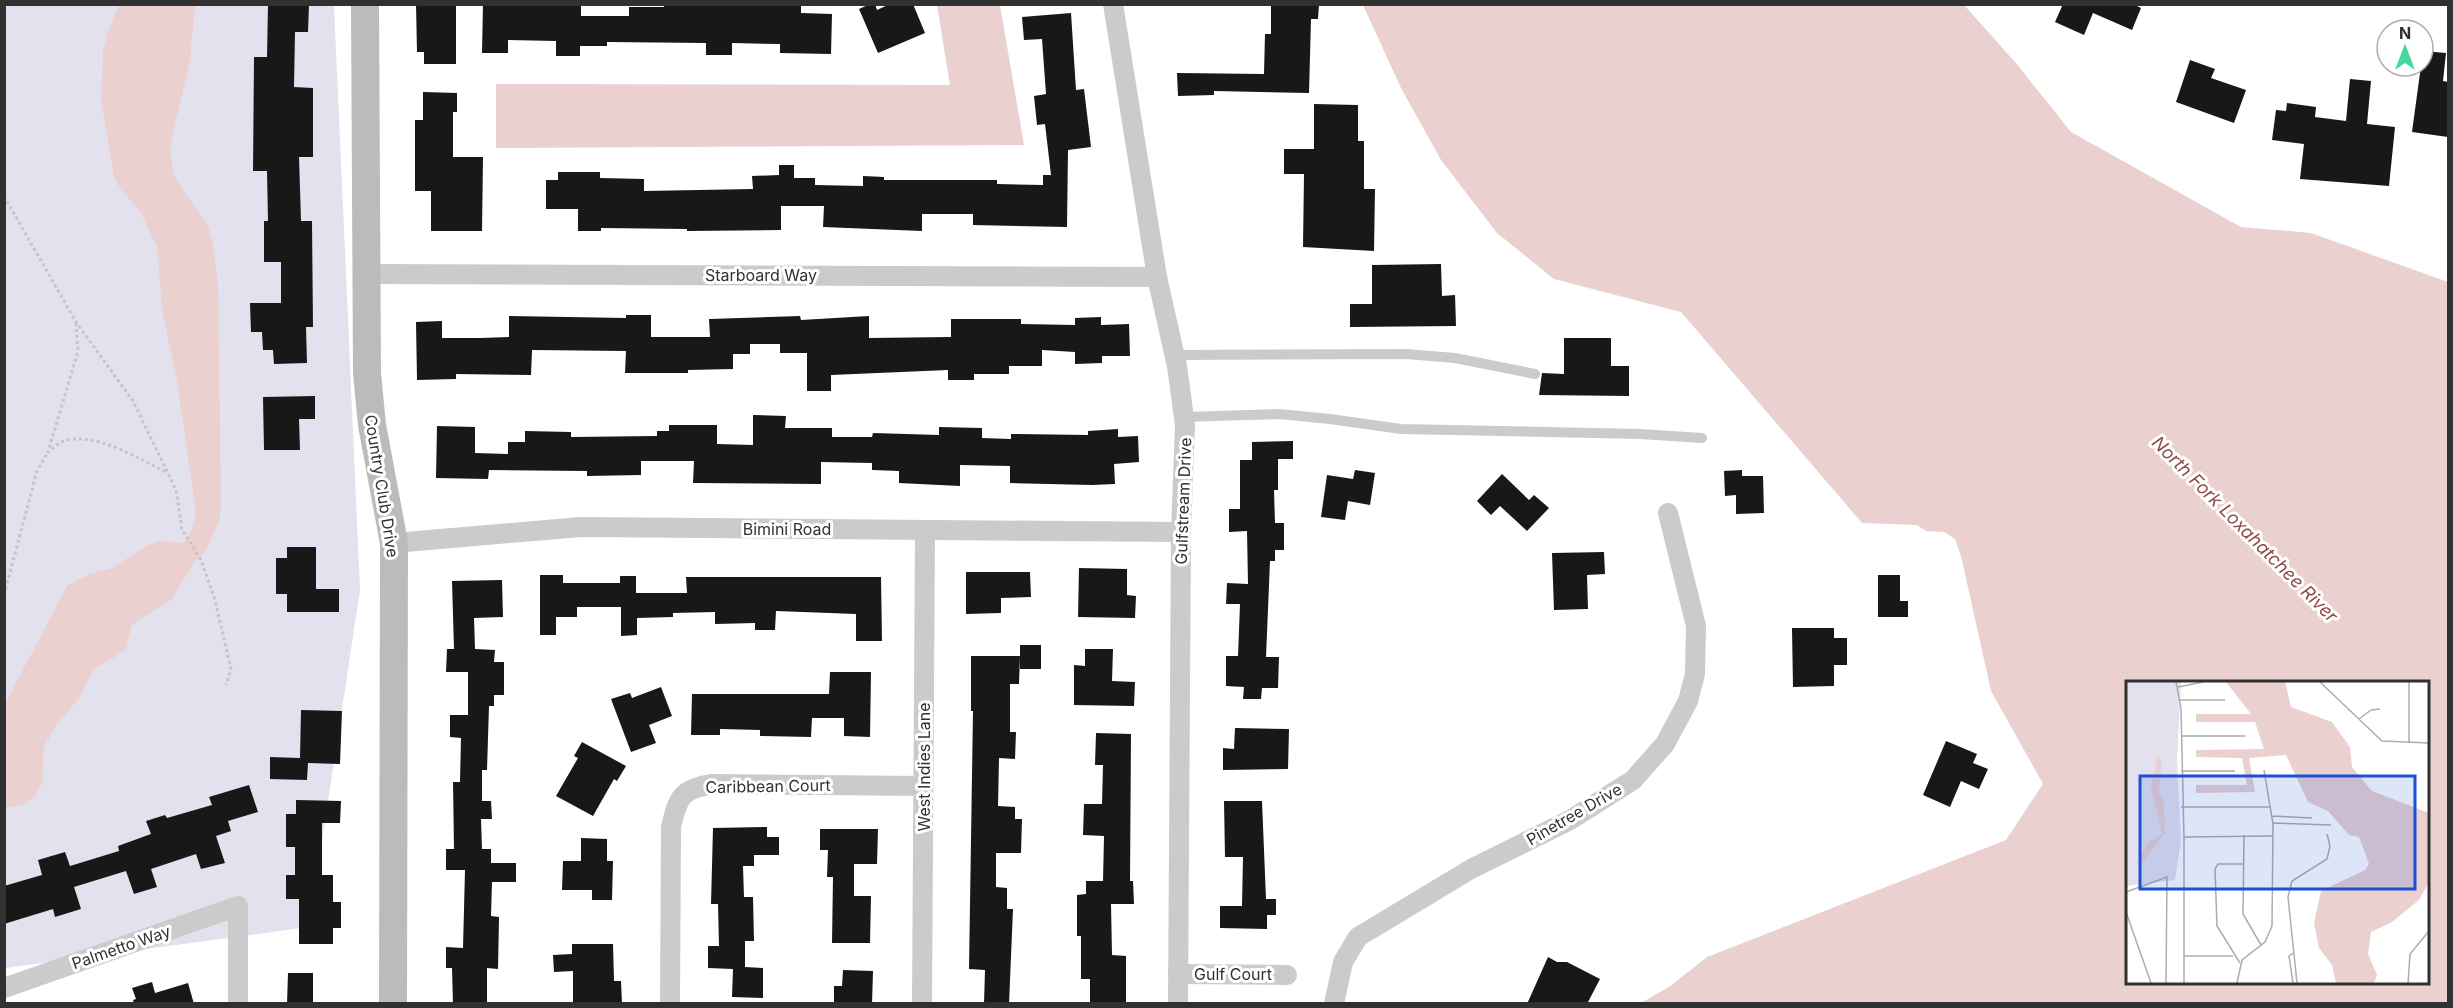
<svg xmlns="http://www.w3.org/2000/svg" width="2453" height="1008" viewBox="0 0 2453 1008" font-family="Inter,sans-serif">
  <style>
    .green { fill: #e3e1ed }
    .water { fill: #ead1cf; fill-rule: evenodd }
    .building { fill: #181818 }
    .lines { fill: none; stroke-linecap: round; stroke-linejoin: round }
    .path { stroke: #c5c5c5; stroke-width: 3; stroke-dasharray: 3 3; stroke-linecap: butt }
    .lane { stroke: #cbcbcb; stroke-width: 10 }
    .street { stroke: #cbcbcb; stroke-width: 20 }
    .secondary { stroke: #bbb; stroke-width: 28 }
    .labels { text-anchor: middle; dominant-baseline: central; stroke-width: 6; stroke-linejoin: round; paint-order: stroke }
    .street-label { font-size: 16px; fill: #313131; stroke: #fff }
    .water-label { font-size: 18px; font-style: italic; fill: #8e4b45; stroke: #fff }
    .inset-road { fill: none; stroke: #adadad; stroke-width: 1.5 }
    .view { fill: #1d4ed8; fill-opacity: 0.15; stroke: #1d4ed8; stroke-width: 3 }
    .inset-edge { fill: none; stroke: #313131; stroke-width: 3 }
  </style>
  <rect width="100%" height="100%" fill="#fff"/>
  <path class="green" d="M4,5H334L360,590L309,927L5,968Z"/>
  <g class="water">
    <path d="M119,5H195L190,60L170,147L174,176L208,226L213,243L218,283L221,507L219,521L205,553L195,561L172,599L132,625L126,650L93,670L80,697L56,726L44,747L42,783L36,795L24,805L5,808V704L67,586L89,574L112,568L148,545L160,541L184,543L192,529L196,513L178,387L162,309L157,247L140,211L121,190L114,176L101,101L103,51L109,28Z"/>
    <path d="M937,5H1000L1024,145L496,148V84L950,85Z"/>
    <path d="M1363,5H1964L2015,62L2071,132L2241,227L2311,233L2448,282V1003H1641L1669,987L1707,957L2006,840L2043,784L1991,691L1961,556L1955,539L1944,532L1926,531L1917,525L1862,523L1681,312L1554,279L1497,233L1441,160L1401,88ZM2128,682H2428V982H2128Z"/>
  </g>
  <g class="building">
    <path d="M268,4H309L308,32H295L294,87L313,88V157H299L301,221H312L313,327H306L307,363L274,364L273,350H263L262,332H251L250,303H281V262H264V221H268L267,171H253L254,57H267Z"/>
    <path d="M416,4H456V64H424V52H417Z"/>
    <path d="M483,4H581V16H629V7H664V4H801V13L832,14L831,54L780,53V44L732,43V55H706V43L607,42V46H580V56H556V41L508,40V53H482Z"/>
    <path d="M870,4H875L877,10L890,4H913L925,33L878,53L859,9Z"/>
    <path d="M1271,4H1319L1318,19H1311L1309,93L1214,91V95L1178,96L1177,73L1264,74L1265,34H1271Z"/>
    <path d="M2063,4H2133L2141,8L2132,30L2093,13L2084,35L2055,22Z"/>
    <path d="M1071,13L1076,90L1084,89L1091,147L1068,150L1067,227L973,225V214H922V231L823,227L824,206H781V230L687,231V229L601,228V231H578V209H546V180H558V172H600V178L644,179V191L753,189L752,176L779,175V165H794V178H815V185L863,186V176L884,177V180H997V184L1043,185V175H1051L1045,124L1037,125L1034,96L1046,94L1042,39L1024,40L1022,17Z"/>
    <path d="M2423,51L2446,53L2443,81L2448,82V137L2412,132Z"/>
    <path d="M2190,60L2215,69L2211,78L2246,90L2234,123L2176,102Z"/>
    <path d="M2350,79L2371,81L2367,124L2395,127L2389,186L2300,179L2304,144L2272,140L2276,110L2286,111L2287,103L2316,107L2315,117L2346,121Z"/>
    <path d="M423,92L457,93V112H453V157H483L482,231H431V191H415V120H423Z"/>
    <path d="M1314,104L1358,105V141H1364V189H1375L1374,251L1303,247L1304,174H1284V149H1314Z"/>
    <path d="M1441,264L1442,296L1455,295L1456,326L1350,327V304H1372V265Z"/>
    <path d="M626,315H651V337H710L709,319L800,316L801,320L869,316V338L951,337V319H1021V324L1075,325V318L1101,317V325L1129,324L1130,356H1102V363L1075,364V352L1042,350V366H1009V374H974V380H948V370L831,375V391H807V353H780V344H750V354H733V369L688,370V373H625L626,351L532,350L531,375L456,374V379L417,380L416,322L442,321V338H481L509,337V316L626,318Z"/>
    <path d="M1564,338H1611V366H1629V396L1539,395L1542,373L1564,374Z"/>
    <path d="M315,396V419H299L300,450H264L263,397Z"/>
    <path d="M753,415L786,416L785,428H832V437H872L873,433L939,435V427L982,428V438L1011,439V434L1088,435V431L1118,429V437L1138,436L1139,462L1114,464L1115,484L1092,485L1010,483V466L960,465V486L899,483V471L872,470V463L821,462V484L693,483L694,461H641V475L587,476V471L489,470L488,479L436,478L437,426L475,427V453L508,454V442H525V431L571,432V437L657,436V431H669V425H717V444L753,445Z"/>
    <path d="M1293,441V459H1278V490H1274L1275,523H1284V550H1275V561H1270L1266,657H1279L1278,688H1262L1261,699H1243L1244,687L1226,686V656H1238L1240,604H1226L1227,583L1248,584L1247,531L1229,532V509H1240V460H1252V442Z"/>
    <path d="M1355,470L1375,473L1370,505L1348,501L1345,520L1321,517L1327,475L1353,479Z"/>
    <path d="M1742,470V476H1763L1764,513L1736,514V495L1725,496L1724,471Z"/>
    <path d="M1502,474L1529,500L1534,495L1549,508L1527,531L1500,506L1491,515L1477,501Z"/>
    <path d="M287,547H316V589H339V612H287V594H276V558H287Z"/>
    <path d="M1604,552L1605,574L1587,575L1588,609L1554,610L1552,553Z"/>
    <path d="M1079,568L1127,569V595L1136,596L1135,618L1078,617Z"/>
    <path d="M966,572H1030L1031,597L1001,598V613L966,614Z"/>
    <path d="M540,575H563V583H620V576H636V593H687L686,577H881L882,641H856V614L776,611L775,630H755V623L715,624V612L673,613V617L637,618V635L621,636V607H577V617H556V635H540Z"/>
    <path d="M1878,575H1900V601H1908V617H1878Z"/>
    <path d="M502,580L503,617L474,618L475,649L495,650L494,662H504V695H494V706H489L487,770H482V801H491L492,819H481L482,849H491V863H516V882H492L491,916L499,917L498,969L487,968V1004H453L452,968H446V947L463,948L465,870H446V849H454L453,782H460L461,738L450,737V715H468V672H446L447,649H454L452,581Z"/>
    <path d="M1792,628H1834V638H1847V665H1834V686L1793,687Z"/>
    <rect x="1020" y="645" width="21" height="24"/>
    <path d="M1085,649H1113L1112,681L1135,682L1134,706L1074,705V665L1085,666Z"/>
    <path d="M971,656H1020L1019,684H1010V732H1016L1015,759L999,758L998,806L1015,807V819H1022L1021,853H996V887L1007,888V909H1013L1009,1004H984L985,970L969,969L973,711H971Z"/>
    <path d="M830,672H871L870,737L844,736V718H812L811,737L760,736V730L720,729V735H691L692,694H829Z"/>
    <path d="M661,687L672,716L649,725L656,743L631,752L611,699L630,693L632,698Z"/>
    <path d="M301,710L342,711L340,764L308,763L307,780L270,779V757L300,758Z"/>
    <path d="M1235,728L1289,729L1288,769L1223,770V748L1234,749Z"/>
    <path d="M1096,733L1131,734L1130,881H1133L1134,904H1111L1112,955L1126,956V1003H1090V979H1081V936H1077V895L1086,894V881H1103L1104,836L1083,835L1084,804H1102L1103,765H1095Z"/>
    <path d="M1946,741L1977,754L1973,763L1988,769L1979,789L1961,781L1950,807L1923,795Z"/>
    <path d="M582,742L626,766L617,781L614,779L593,816L556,796L578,758L574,756Z"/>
    <path d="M249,785L258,812L228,821L231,831L216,836L225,863L201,869L196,854L151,869L157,887L134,894L126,871L74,887L81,909L55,917L53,909L4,924V886L42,875L38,860L65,852L70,866L119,851L118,846L151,834L146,821L165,815L167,818L212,805L209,797Z"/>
    <path d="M296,800L341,801L340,823H322V875H333V902H341V928H333V944H299V899H286V875H295V847H286V814H296Z"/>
    <path d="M1224,801H1262L1266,899H1276V915H1267V929L1220,928V906H1242L1243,857H1225Z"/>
    <path d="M767,827V837H779V855H754V866H743L744,897H753L754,941H745V967L763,968V998L732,997L733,969L708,968V946H719L718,904H711L713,828Z"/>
    <path d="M820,829H878L877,864H854V896H871L870,943H832L833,877H827L828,850H820Z"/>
    <path d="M581,838L607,839V861H613L612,900H592V890H562L563,861H581Z"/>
    <path d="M572,944H613L614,981H621L622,1004H573V971L554,972L553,955L572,954Z"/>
    <path d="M1548,957L1557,962H1567L1600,979L1587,1004H1527Z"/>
    <path d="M843,970L873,971L872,1004H834V986H842Z"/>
    <path d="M288,973H313V1004H287Z"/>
    <path d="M152,982L155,993L188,983L194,1004H134L133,1000L136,999L132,988Z"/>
  </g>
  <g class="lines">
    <g class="path">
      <path d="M4,196L76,322L133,401L176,490L182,529L201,560L215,600L231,669L226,685"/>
      <path d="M76,323L78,351L48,452C53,448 59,443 64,441C95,431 139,459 166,472"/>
      <path d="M4,595L37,471L48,452"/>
    </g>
    <g class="lane">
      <path d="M1174,355L1406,354L1455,358L1535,374"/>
      <path d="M1184,417L1279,414L1330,419L1401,429L1640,434L1702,438"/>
    </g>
    <g class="street">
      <path d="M1113,4L1157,277L1177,366L1185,425L1181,532L1178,1004"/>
      <path d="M366,274L1157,277"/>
      <path d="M394,543L581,527L1181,532"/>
      <path d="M1178,974L1287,975"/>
      <path d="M4,988L238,906V1004"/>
      <path d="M670,1004L671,827C678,797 681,789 713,784L923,786"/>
      <path d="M922,1004L925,530"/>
      <path d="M1334,1004L1343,962L1358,937L1471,869L1570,820L1633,780L1665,744L1688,701L1695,674L1696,626L1668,513"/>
    </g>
    <path class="secondary" d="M365,4L367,373L372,425L394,543L393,1004"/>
  </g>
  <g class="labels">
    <g class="street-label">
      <text x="761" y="275">Starboard Way</text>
      <text transform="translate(382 486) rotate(81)">Country Club Drive</text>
      <text transform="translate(1183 501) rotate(-88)">Gulfstream Drive</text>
      <text x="787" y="529">Bimini Road</text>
      <text transform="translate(924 767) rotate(-90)">West Indies Lane</text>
      <text transform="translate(768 786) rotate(-1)">Caribbean Court</text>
      <text transform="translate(1574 814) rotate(-30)">Pinetree Drive</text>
      <text transform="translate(121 947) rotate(-19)">Palmetto Way</text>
      <text x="1233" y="974">Gulf Court</text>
    </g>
    <g class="water-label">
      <text transform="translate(2245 529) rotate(45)">North Fork Loxahatchee River</text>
    </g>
  </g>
  <g transform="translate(2126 681)">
    <rect width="303" height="303" fill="#fff"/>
    <path d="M0,1H55L51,80L55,161L49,199L0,205Z" fill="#e3e1ed"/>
    <path d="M100,1H159L165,26L206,41L224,66L226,86L246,110L303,132V201L293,219L266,241L245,251L242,273L251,294L248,302H210L206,284L193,267L188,242L195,210L239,189L243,183L233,156L223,154L202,130L182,121L160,74L123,77L129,111L70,112V104H121L116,77L70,76V69L138,68L129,41H70V33H125ZM31,76L36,79L33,112L38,122L39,152L14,185V176L22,161L36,153L25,106Z" fill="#ead1cf"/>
    <path class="inset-road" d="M50,1L55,27L58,156V302M194,1L256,60L303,62M52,6L77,1M54,19H99M233,38L245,29L254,28M55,55H119M283,61V1M55,90H109M55,126H144M146,135L186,137M147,142L205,144M118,154L117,233L135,264M58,156L146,155M0,211L41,196L40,302M0,231L25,302M58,275H107M114,282L91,245L89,188L92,183H118M111,302L116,279L139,261L146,245L147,143L138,89M167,302L163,275L167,272M171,302L162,216L166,200L201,178L204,165L201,153M282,302L284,273L303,250"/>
    <path class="view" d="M14,95H289V208H14Z"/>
    <rect width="303" height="303" class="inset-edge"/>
  </g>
  <rect width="2453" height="1008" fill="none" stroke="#313131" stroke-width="12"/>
  <g transform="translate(2405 48)"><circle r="28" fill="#ffffff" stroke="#adadad" stroke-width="1.5"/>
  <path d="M0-4.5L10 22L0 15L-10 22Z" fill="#44d8a0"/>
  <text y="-9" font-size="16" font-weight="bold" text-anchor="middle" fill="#313131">N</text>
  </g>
</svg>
